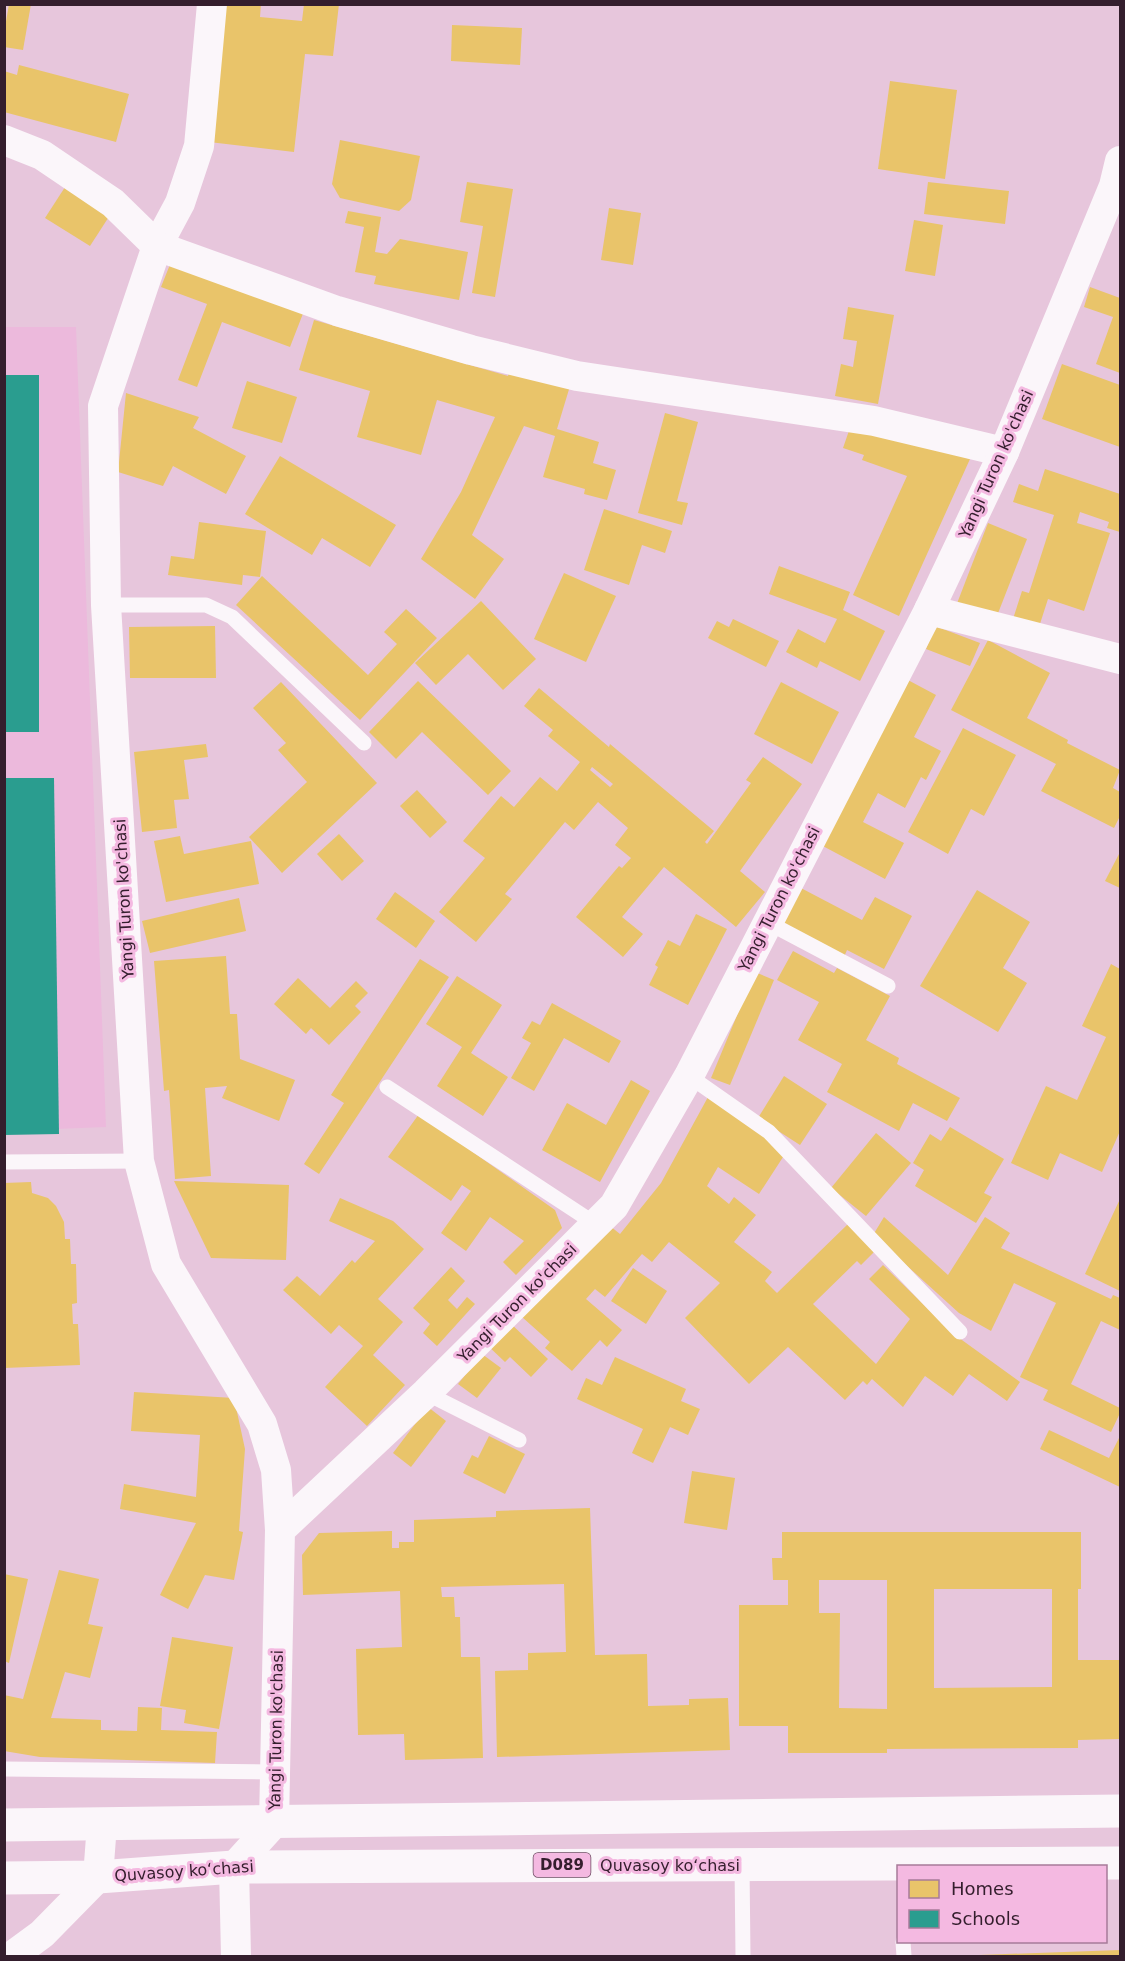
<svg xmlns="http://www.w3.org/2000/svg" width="1125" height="1961" viewBox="0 0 1125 1961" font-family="'DejaVu Sans',sans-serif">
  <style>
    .built { fill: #ecb9dc }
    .homes { fill: #e9c46a; fill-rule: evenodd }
    .schools { fill: #2a9d8f }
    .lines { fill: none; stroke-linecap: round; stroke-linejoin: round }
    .service { stroke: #fbf6fa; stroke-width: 15 }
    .minor { stroke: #fbf6fa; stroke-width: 30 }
    .primary { stroke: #fbf6fa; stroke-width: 33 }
    .labels { text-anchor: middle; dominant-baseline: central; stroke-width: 6; stroke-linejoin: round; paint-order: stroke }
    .shield { fill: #f4b9e1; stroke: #6e4c63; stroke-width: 1.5 }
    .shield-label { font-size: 15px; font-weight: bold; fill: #341e2d }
    .street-label { font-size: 16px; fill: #341e2d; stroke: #f4b9e1 }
  </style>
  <rect width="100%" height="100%" fill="#e7c6dc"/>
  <path class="built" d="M4,327H76L106,1127L5,1131Z"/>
  <g class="homes">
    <path d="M9,4H31L23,50L4,47V33Z"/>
    <path d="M225,4H261L260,17L302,21L304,4H339L333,56L305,54L294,152L209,142Z"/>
    <path d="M452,25L522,28L520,65L451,61Z"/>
    <path d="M19,65L129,94L116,142L4,112V71L17,75Z"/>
    <path d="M890,81L957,90L945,179L878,169Z"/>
    <path d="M340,140L420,156L411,200L399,211L340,198L332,184Z"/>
    <path d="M467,182L513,189L495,297L472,293L483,226L460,222Z"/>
    <path d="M928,182L1009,191L1005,224L924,214Z"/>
    <path d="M67,184L112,212L90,246L45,218Z"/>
    <path d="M609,208L641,213L633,265L601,260Z"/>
    <path d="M348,211L381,217L375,252L387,254L400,239L468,252L459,300L374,284L376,276L355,272L364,227L345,223Z"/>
    <path d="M914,220L943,225L935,276L905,271Z"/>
    <path d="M171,262L304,311L290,347L222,322L197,387L178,380L207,304L161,287Z"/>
    <path d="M1090,287L1120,298V373L1096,364L1113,317L1084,307Z"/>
    <path d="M848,307L894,315L878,404L835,396L841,364L853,367L857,341L843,339Z"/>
    <path d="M314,320L508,376L510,369L570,386L557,429L599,442L593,463L616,470L607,500L584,494L585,489L543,477L555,436L524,426L472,535L504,559L475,599L421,559L461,492L495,417L437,400L421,455L357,437L370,391L299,370Z"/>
    <path d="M1062,364L1120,385V447L1042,419Z"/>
    <path d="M247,381L297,397L282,443L232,428Z"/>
    <path d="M126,393L199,417L193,428L246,456L226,494L173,466L163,486L118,472Z"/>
    <path d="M665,413L698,422L677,501L688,503L682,525L638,513Z"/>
    <path d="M852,422L970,459L899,616L853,595L907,476L862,460L864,455L843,448Z"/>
    <path d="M280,456L396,525L370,567L322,538L312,555L245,514Z"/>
    <path d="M1045,469L1120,494V532L1107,528L1109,522L1080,512L1077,523L1110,533L1084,611L1048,599L1038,630L1012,622L1022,591L1029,593L1054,515L1013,502L1019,484L1038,491Z"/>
    <path d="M604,509L672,531L665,553L642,545L629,585L584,570Z"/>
    <path d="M199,522L266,531L260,577L243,575L242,585L168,575L171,556L194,559Z"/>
    <path d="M988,523L1027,539L995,621L956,606Z"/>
    <path d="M779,566L850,592L843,610L885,631L860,681L820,661L817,668L786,652L798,629L825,643L837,619L769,594Z"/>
    <path d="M564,573L616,596L586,662L534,639Z"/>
    <path d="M262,576L368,675L397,644L384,632L406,609L437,638L360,720L236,605Z"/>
    <path d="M481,601L536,659L503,690L468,654L436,685L415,663Z"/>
    <path d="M733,619L779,641L766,667L708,638L717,621L729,627Z"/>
    <path d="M215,626L216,678H130L129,627Z"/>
    <path d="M935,626L980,643L970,666L926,649Z"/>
    <path d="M988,640L1050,673L1027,718L1068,740L1067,743L1120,770L1113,788L1120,792V816L1114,828L1041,791L1056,764L951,710Z"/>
    <path d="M906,679L936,695L914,737L941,751L926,780L921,777L905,808L878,793L863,822L904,843L885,879L819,844Z"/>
    <path d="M418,681L511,771L488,795L422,732L396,759L369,732Z"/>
    <path d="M281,682L377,783L282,873L249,837L307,782L278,750L286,743L253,708Z"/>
    <path d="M781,682L839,712L812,764L754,734Z"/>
    <path d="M539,688L609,747L610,744L714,831L705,842L707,844L751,783L746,780L763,757L802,784L740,871L765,892L736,927L664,867L622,917L643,934L623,957L576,917L619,866L622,868L631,858L615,845L628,828L598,802L574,830L565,822L505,894L512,899L476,942L439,912L485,858L463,841L501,796L514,807L540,777L557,791L580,762L548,736L553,730L524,706ZM592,767L613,784L610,787L590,770Z"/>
    <path d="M963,728L1016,755L984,816L971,809L948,854L908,832Z"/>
    <path d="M206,744L208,757L184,760L189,799L174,800L177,828L142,832L134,752Z"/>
    <path d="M417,790L447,822L430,838L400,806Z"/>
    <path d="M339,834L364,861L342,881L317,854Z"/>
    <path d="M180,836L184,854L251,841L259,884L166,902L154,841Z"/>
    <path d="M1119,854L1120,855V888L1105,881Z"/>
    <path d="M799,887L862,920L875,897L912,916L884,969L847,950L844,957L780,924Z"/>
    <path d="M977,890L1030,922L1003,968L1027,983L998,1032L920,986Z"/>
    <path d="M395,892L435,921L416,948L376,919Z"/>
    <path d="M239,898L246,931L150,953L142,921Z"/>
    <path d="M696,914L727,929L688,1005L649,985L658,967L655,965L668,940L680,946Z"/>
    <path d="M793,951L834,973L837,968L890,996L866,1040L899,1058L897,1064L960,1098L947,1121L913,1103L899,1131L827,1092L842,1064L798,1040L819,1002L777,980Z"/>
    <path d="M226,956L230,1014H237L240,1059L295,1080L279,1121L222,1098L227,1086L205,1088L211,1176L175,1179L169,1090L164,1091L154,961Z"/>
    <path d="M420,959L449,977L319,1174L304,1164L344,1103L331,1095Z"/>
    <path d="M1111,964L1120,969V1131L1102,1172L1060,1153L1048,1180L1011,1163L1046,1086L1077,1100L1106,1037L1082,1026Z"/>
    <path d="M755,972L774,980L730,1085L711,1078Z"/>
    <path d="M457,976L502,1005L471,1053L508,1077L483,1116L437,1086L462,1047L426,1024Z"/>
    <path d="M298,978L330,1008L356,981L368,993L355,1006L361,1012L329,1045L311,1028L306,1034L274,1004Z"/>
    <path d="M552,1003L621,1041L609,1063L564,1038L534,1091L511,1078L531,1043L522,1038L532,1021L540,1025Z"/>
    <path d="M784,1076L827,1104L800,1145L758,1118Z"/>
    <path d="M631,1080L650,1091L600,1182L542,1150L567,1103L606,1125Z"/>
    <path d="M708,1097L769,1137L785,1154L759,1194L718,1167L707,1186L729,1204L734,1197L756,1215L734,1242L772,1272L765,1281L777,1293L848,1224L874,1252L861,1265L857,1261L813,1304L876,1364L910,1319L869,1279L883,1265L955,1335L1020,1382L1007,1401L969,1374L953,1396L925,1376L903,1407L872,1379L867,1385L863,1381L845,1400L788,1347L749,1384L685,1318L720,1283L669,1242L652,1262L642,1254L605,1297L595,1289L586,1299L622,1330L607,1347L600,1340L572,1371L545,1348L550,1342L522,1317L610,1226L620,1234L661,1183Z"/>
    <path d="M419,1114L555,1210L562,1228L516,1275L503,1262L524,1241L490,1217L466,1251L441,1233L471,1191L462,1185L451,1201L388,1157Z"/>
    <path d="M950,1127L1004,1159L984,1193L992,1197L976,1223L915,1186L924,1170L913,1163L930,1134L941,1141Z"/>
    <path d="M876,1133L911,1163L866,1216L831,1188Z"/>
    <path d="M174,1181L289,1185L286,1260L211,1258Z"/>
    <path d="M31,1182L32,1193L48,1198L56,1206L64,1222L65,1239H70L71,1264H76L77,1303L72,1304L73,1324H78L80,1365L4,1368V1183Z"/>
    <path d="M340,1198L393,1221L424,1249L378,1299L403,1322L373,1355L405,1385L367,1426L325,1387L363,1346L339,1325L331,1334L283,1290L297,1276L320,1296L352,1260L355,1263L375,1241L329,1221Z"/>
    <path d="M1120,1199V1291L1085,1274Z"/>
    <path d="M884,1217L948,1275L985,1217L1010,1233L1001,1248L1111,1299L1113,1295L1120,1298V1330L1101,1321L1071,1384L1120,1408V1413L1111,1432L1043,1400L1048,1390L1020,1377L1056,1303L1014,1283L991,1331L959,1313L873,1235Z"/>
    <path d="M451,1267L465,1281L448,1300L457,1309L467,1297L475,1304L437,1346L423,1333L430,1324L413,1308Z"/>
    <path d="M633,1268L667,1291L646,1324L611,1301Z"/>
    <path d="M507,1320L548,1359L531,1377L510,1357L505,1362L485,1343Z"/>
    <path d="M482,1354L501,1368L477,1398L458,1384Z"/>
    <path d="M615,1357L686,1389L681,1401L700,1409L688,1435L670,1427L653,1463L632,1453L643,1429L577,1399L586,1378L602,1385Z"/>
    <path d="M134,1392L234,1398L245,1449L239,1531L243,1532L234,1580L205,1575L188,1609L160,1595L196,1523L120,1509L124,1484L196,1497L200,1435L131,1431Z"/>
    <path d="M428,1407L446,1421L411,1467L393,1453Z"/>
    <path d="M1049,1430L1109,1458L1120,1436V1487L1040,1449Z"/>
    <path d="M489,1436L525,1454L505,1494L463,1473L472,1455L478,1458Z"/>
    <path d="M692,1471L735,1478L727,1530L684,1523Z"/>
    <path d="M590,1508L595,1655L647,1654L648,1706L689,1705V1699L728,1698L730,1750L497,1757L495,1671L528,1670V1653L566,1652L564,1584L441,1587L442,1597H454L455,1617H460L461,1657H480L483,1758L405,1760L404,1734L358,1735L356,1649L402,1647L400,1591L303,1595L302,1555L319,1533L392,1531V1548H399V1542H414V1520L496,1517V1511Z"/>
    <path d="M782,1532H1081V1589H1078V1660H1120V1739L1078,1740V1748L887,1749V1753H788V1726H739V1605H788V1580H773L772,1558H782ZM819,1580H887V1709L839,1708L840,1613H819ZM934,1589H1052V1687L934,1688Z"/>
    <path d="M59,1570L99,1579L88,1624L103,1627L90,1678L65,1672L51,1718L101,1720V1730L137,1731L138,1707L162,1708L161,1730L217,1732L215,1763L40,1757L4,1751V1695L23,1699Z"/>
    <path d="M4,1574L28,1579L9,1663L4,1661Z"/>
    <path d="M172,1637L233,1647L219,1729L184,1723L186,1710L160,1706Z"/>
    <path d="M1120,1950V1956H979V1955Z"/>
  </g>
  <g class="schools">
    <rect x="4" y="375" width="35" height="357"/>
    <path d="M4,778H54L59,1134L4,1135Z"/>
  </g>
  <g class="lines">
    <g class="service">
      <path d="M106,605H206L232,617L364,743"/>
      <path d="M767,922L888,986"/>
      <path d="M689,1076L769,1132L960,1332"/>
      <path d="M387,1087L597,1225"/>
      <path d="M4,1162L139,1161"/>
      <path d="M426,1393L519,1440"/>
      <path d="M4,1769L275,1772"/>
      <path d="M742,1865L743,1956"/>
      <path d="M903,1942L904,1956"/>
    </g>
    <g class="minor">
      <path d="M212,4L199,146L180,203L157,246L103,406L106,605L139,1161L166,1264L262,1424L276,1470L280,1530"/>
      <path d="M4,140L42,155L113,203L157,246L337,311L471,350L577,376L874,421L1004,452"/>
      <path d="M929,610L1120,659"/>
      <path d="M12,1956L42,1934L98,1877L102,1824"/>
      <path d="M236,1956L234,1867L274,1823L280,1530L426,1393L614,1206L689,1076L929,610L1004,452L1114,186L1120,161"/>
    </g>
    <g class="primary">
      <path d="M4,1825L1120,1811"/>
      <path d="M4,1878L98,1877L234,1867L1120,1863"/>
    </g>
  </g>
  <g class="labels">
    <rect class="shield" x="533.5" y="1853" width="57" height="24" rx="4.5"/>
    <g class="shield-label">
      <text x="562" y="1865">D089</text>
    </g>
    <g class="street-label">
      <text transform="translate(996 464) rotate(-66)">Yangi Turon ko'chasi</text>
      <text transform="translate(124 899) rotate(-93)">Yangi Turon ko'chasi</text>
      <text transform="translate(779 899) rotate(-63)">Yangi Turon ko'chasi</text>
      <text transform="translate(517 1303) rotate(-45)">Yangi Turon ko'chasi</text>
      <text transform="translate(276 1730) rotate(-89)">Yangi Turon ko'chasi</text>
      <text x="670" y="1865">Quvasoy koʻchasi</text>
      <text transform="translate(184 1871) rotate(-4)">Quvasoy koʻchasi</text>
    </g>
  </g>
  <rect width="1125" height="1961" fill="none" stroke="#341e2d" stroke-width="12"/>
  <rect x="897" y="1865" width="210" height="78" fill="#f4b9e1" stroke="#a77b99" stroke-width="1.5"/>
  <rect x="909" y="1880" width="30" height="18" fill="#e9c46a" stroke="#a77b99" stroke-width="1.5"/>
  <text x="951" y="1895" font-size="18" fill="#341e2d">Homes</text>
  <rect x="909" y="1910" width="30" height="18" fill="#2a9d8f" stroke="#a77b99" stroke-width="1.5"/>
  <text x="951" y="1925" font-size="18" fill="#341e2d">Schools</text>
</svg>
